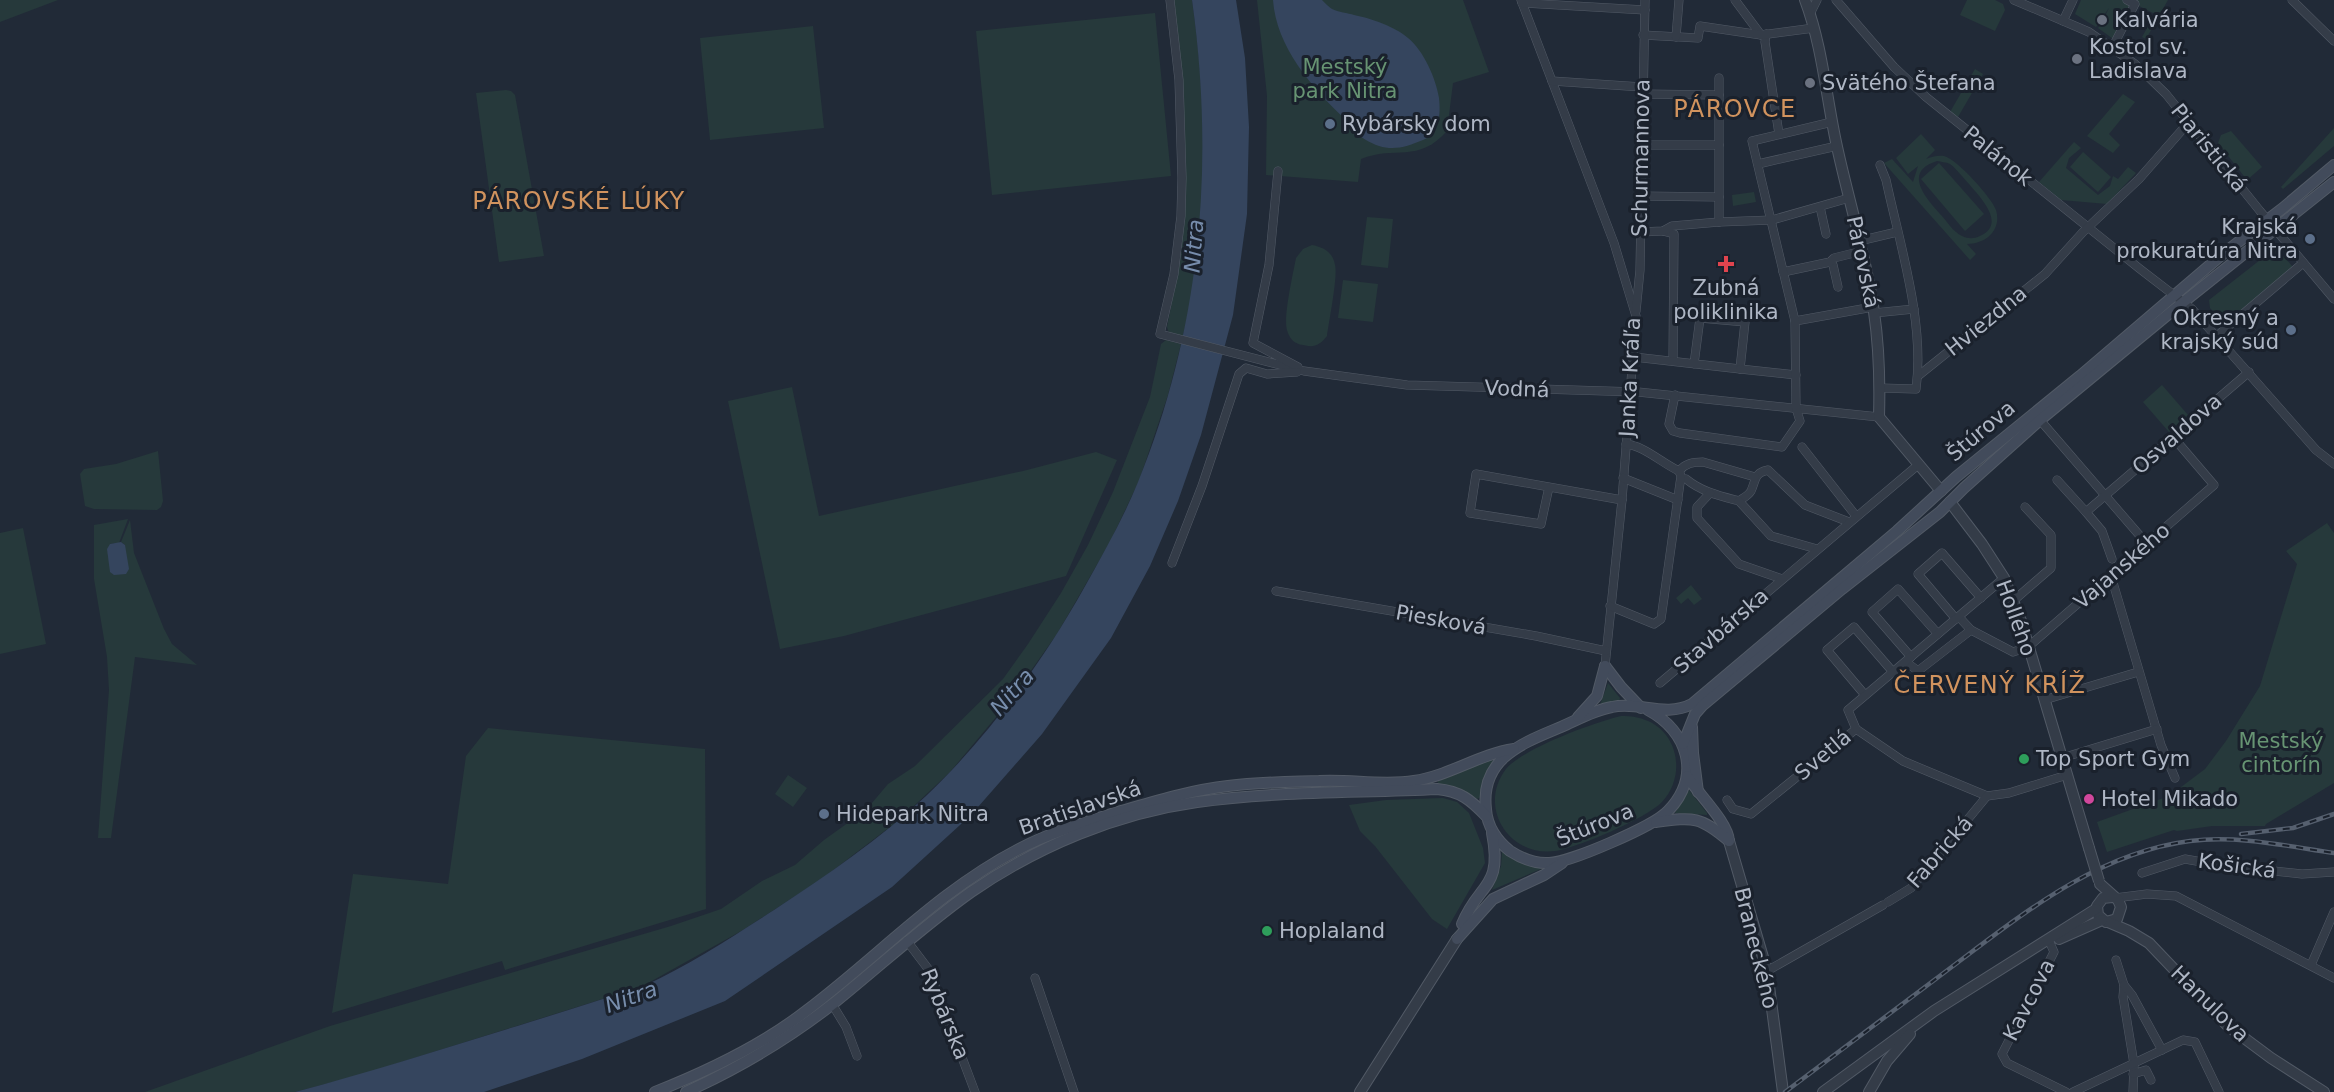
<svg xmlns="http://www.w3.org/2000/svg" width="2334" height="1092" viewBox="0 0 2334 1092" font-family="'DejaVu Sans',sans-serif">
  <style>
    .green { fill: #26393b; fill-rule: evenodd }
    .water { fill: #35455e }
    .lines { fill: none; stroke-linecap: round; stroke-linejoin: round }
    .minor-casing { stroke: #525a66; stroke-width: 9 }
    .tertiary-casing { stroke: #525a66; stroke-width: 12 }
    .secondary-casing { stroke: #525a66; stroke-width: 12 }
    .minor { stroke: #343c48; stroke-width: 8 }
    .tertiary { stroke: #343c48; stroke-width: 10 }
    .secondary { stroke: #424b5b; stroke-width: 10 }
    .rail-casing { stroke: #56606f; stroke-width: 4.5 }
    .rail { stroke: #1a212c; stroke-width: 2; stroke-dasharray: 7; stroke-linecap: butt }
    .tertiary-bridge-casing { stroke: #525a66; stroke-width: 12; stroke-linecap: butt }
    .tertiary-bridge { stroke: #343c48; stroke-width: 10 }
    .worship-dot { fill: #6b7280; stroke: #1a212c; stroke-width: 2 }
    .service-dot { fill: #5c6f8a; stroke: #1a212c; stroke-width: 2 }
    .health-dot { fill: #e0444e; stroke: #1a212c; stroke-width: 2 }
    .leisure-dot { fill: #2e9e5b; stroke: #1a212c; stroke-width: 2 }
    .hotel-dot { fill: #d1479c; stroke: #1a212c; stroke-width: 2 }
    .labels { text-anchor: middle; dominant-baseline: central; stroke-width: 6; stroke-linejoin: round; paint-order: stroke }
    .poi-label { font-size: 21px; fill: #afb7c5; stroke: #1a212c; text-anchor: start }
    .park-label { font-size: 21px; fill: #679473; stroke: #1a212c }
    .street-label { font-size: 21px; fill: #afb7c5; stroke: #1a212c }
    .water-label { font-size: 22px; font-style: italic; fill: #778dac; stroke: #1a212c }
    .quarter-label { font-size: 24px; letter-spacing: 1.5px; fill: #d1935e; stroke: #1a212c }
  </style>
  <rect width="100%" height="100%" fill="#212a37"/>
  <g class="green">
    <path d="M0,0H58L0,22Z"/>
    <path d="M1173,0H1192C1208,112 1209,226 1183,336L1169,333L1167,327C1189,224 1189,104 1173,0Z"/>
    <path d="M1257,0H1463L1489,72L1453,83L1447,131C1418,164 1395,145 1361,159L1358,182L1266,175L1267,96Z"/>
    <path d="M1967,0H1995L2003,4L2005,10L1995,31L1960,15Z"/>
    <path d="M2081,0H2168L2146,39L2142,37L2155,14L2135,4L2116,41L2098,28L2101,24L2106,22L2105,16L2109,8L2104,15L2099,17V23L2096,27L2075,14Z"/>
    <path d="M1155,13L1171,176L992,195L976,31Z"/>
    <path d="M813,26L824,128L710,140L700,38Z"/>
    <path d="M1975,69L1983,74L1958,117L1950,112Z"/>
    <path d="M506,90L511,91L515,95L544,256L499,262L476,93Z"/>
    <path d="M2123,94L2135,102L2109,134L2120,145L2113,153L2087,136Z"/>
    <path d="M2334,128V146L2283,189L2281,187Z"/>
    <path d="M2231,131L2262,167L2247,180L2218,143L2221,135Z"/>
    <path d="M1921,134L1935,150L1926,159C1931,157 1938,155 1944,156C1957,159 1992,198 1996,210C2002,230 1986,244 1967,244L1976,254L1970,260L1884,163L1892,159L1913,182L1918,166L1908,174L1896,158ZM1937,161C1941,162 1946,162 1950,164C1957,169 1963,178 1969,184C1980,197 2007,224 1980,236C1974,239 1968,239 1962,236C1953,232 1947,221 1940,214C1926,198 1902,172 1937,161Z"/>
    <path d="M2074,142L2081,148L2069,158L2066,168L2098,195L2110,186L2113,176L2118,179L2128,167L2136,173L2107,204L2061,200L2039,182Z"/>
    <path d="M2083,152L2111,177L2098,192L2070,167Z"/>
    <path d="M1939,163L1984,214L1965,231L1921,179Z"/>
    <path d="M1754,192L1756,202L1733,206L1732,195Z"/>
    <path d="M1367,217L1393,219L1388,268L1361,265Z"/>
    <path d="M1312,245C1323,247 1333,252 1335,265C1338,276 1329,321 1327,336C1320,345 1314,348 1303,345C1294,344 1289,338 1287,330C1283,317 1293,274 1296,258L1303,249Z"/>
    <path d="M2274,249L2278,250L2293,267L2225,325L2210,308L2209,300Z"/>
    <path d="M1343,280L1378,284L1373,322L1338,318Z"/>
    <path d="M1702,302L1748,307L1746,319L1700,314Z"/>
    <path d="M1166,340L1181,344L1168,395L1139,481L1110,542L1057,634L1007,704L950,772L899,820L823,878L743,930L641,987L360,1075L295,1092H145L330,1026L671,926L721,909L762,881L795,865L824,840L866,810L888,784L915,766L1003,679L1028,644L1061,593L1088,545L1113,492L1150,397L1161,344Z"/>
    <path d="M2162,385L2188,415L2169,432L2143,402Z"/>
    <path d="M792,387L819,516L1023,471L1096,452L1117,460L1066,576L844,636L780,649L728,401Z"/>
    <path d="M158,451L163,501L161,507L157,510L94,509L85,506L80,474L84,469L116,464Z"/>
    <path d="M128,519L119,543L110,544L125,545L121,542L130,520L134,553L164,629L172,644L197,665L135,657L111,838H98L109,690L107,657L94,579V525Z"/>
    <path d="M2327,523L2334,533V783L2266,824L2265,826H2212L2177,831L2174,830L2107,852L2097,822L2169,796L2205,769L2226,741L2260,686L2297,564L2286,551Z"/>
    <path d="M23,528L46,644L0,654V533Z"/>
    <path d="M1691,585L1702,599L1694,605L1688,598L1681,604L1676,598Z"/>
    <path d="M1608,683L1620,698L1619,701L1600,705Z"/>
    <path d="M1621,716C1631,716 1639,717 1648,721C1680,735 1685,778 1662,802C1647,818 1577,848 1555,851C1509,857 1477,807 1506,769C1522,749 1595,722 1621,716Z"/>
    <path d="M488,728L705,749L706,909L505,970L502,961L332,1013L353,874L448,884L466,756Z"/>
    <path d="M1491,758L1493,761L1482,782L1481,797L1477,799L1459,788L1438,784V781Z"/>
    <path d="M788,775L807,788L793,807L775,794Z"/>
    <path d="M1689,790L1707,813V815L1675,813Z"/>
    <path d="M1443,798L1457,802L1469,813L1483,848L1485,863L1447,929L1432,919L1375,846L1360,831L1349,805L1386,800Z"/>
    <path d="M1502,852L1539,867L1541,869L1492,890L1501,866Z"/>
  </g>
  <g class="water">
    <path d="M1192,0H1236L1245,58L1249,127L1247,214L1233,315L1201,435L1178,501L1150,566L1111,638L1042,734L971,815L892,887L725,1001L582,1059L484,1092H295C374,1071 452,1046 530,1022C556,1014 581,1006 606,998C619,994 632,991 644,986C689,965 732,937 774,910C827,875 880,839 926,796C988,737 1042,663 1084,588C1103,554 1123,519 1138,482C1201,328 1215,164 1192,0Z"/>
    <path d="M1273,0H1322C1325,3 1329,7 1332,9C1338,12 1348,13 1354,15C1370,18 1396,27 1408,38C1424,51 1436,79 1439,98C1441,115 1439,134 1423,140C1408,146 1395,151 1379,146C1370,143 1358,136 1352,129C1348,126 1347,122 1344,118C1312,88 1276,46 1273,0Z"/>
    <path d="M121,542L125,545L129,569L126,574L114,575L110,572L107,549L110,544Z"/>
  </g>
  <g class="lines">
    <g class="minor-casing">
      <g id="minor">
        <path d="M1170,0L1179,80L1182,178L1181,216L1174,274L1160,334L1304,371L1407,385L1638,392L1879,417"/>
        <path d="M1521,0L1614,243L1636,316L1622,500L1605,666"/>
        <path d="M1735,0L1761,35"/>
        <path d="M1836,0L1894,67L1926,97L2140,269L2192,309L2316,450L2334,464"/>
        <path d="M2014,0L2089,32L2135,64L2166,94L2260,211L2334,299"/>
        <path d="M2292,0L2334,41"/>
        <path d="M1522,3L1645,10"/>
        <path d="M1810,14L1817,0"/>
        <path d="M2063,21L2073,0"/>
        <path d="M1766,34L1765,42L1779,134"/>
        <path d="M1643,35L1698,38L1700,26L1761,35L1814,28"/>
        <path d="M1676,37L1679,0"/>
        <path d="M2112,48L2135,4L2127,0"/>
        <path d="M1552,81L1642,87"/>
        <path d="M1642,94L1719,95"/>
        <path d="M1641,145H1719"/>
        <path d="M1758,164L1837,146"/>
        <path d="M1278,171L1269,265L1253,343L1298,367"/>
        <path d="M1640,196L1719,197"/>
        <path d="M1820,207L1826,234"/>
        <path d="M1719,222V78"/>
        <path d="M1663,231L1674,234L1673,361"/>
        <path d="M1640,232L1663,231L1672,226L1719,222L1772,220L1849,198"/>
        <path d="M1859,241L1897,232"/>
        <path d="M1830,262L1833,265L1838,287"/>
        <path d="M1783,272L1830,262L1834,258L1862,251"/>
        <path d="M1636,311L1640,270L1645,0"/>
        <path d="M1874,313L1914,309"/>
        <path d="M1795,321L1873,307"/>
        <path d="M2217,336L2303,263"/>
        <path d="M1634,357C1669,361 1705,365 1740,369L1745,322L1700,318L1694,364"/>
        <path d="M1740,369L1796,375"/>
        <path d="M1918,376L2045,274L2083,232L2139,179L2189,122"/>
        <path d="M1880,388L1916,389C1925,323 1900,245 1886,180L1880,165"/>
        <path d="M1675,395L1669,424L1673,431L1680,433L1782,447L1800,421L1796,408L1795,321L1752,141L1832,122"/>
        <path d="M2040,420L2147,544"/>
        <path d="M1626,444C1644,446 1662,463 1679,471"/>
        <path d="M1802,447L1856,516"/>
        <path d="M1623,478L1678,500"/>
        <path d="M1686,479C1702,492 1720,496 1739,501C1743,498 1748,496 1751,491C1756,480 1754,473 1768,470L1805,505L1849,522"/>
        <path d="M2057,480L2086,512L2249,372"/>
        <path d="M1549,487L1541,524L1470,513L1476,474L1622,500"/>
        <path d="M1710,493L1697,507V518L1739,564L1782,579"/>
        <path d="M1739,501L1771,536L1817,549"/>
        <path d="M2086,512L2102,531L2112,559"/>
        <path d="M1172,563L1202,486L1239,374L1246,368L1267,374L1297,372"/>
        <path d="M2111,576L2161,745L2175,778"/>
        <path d="M1276,591L1536,636L1606,651"/>
        <path d="M2013,601L2051,568V535L2025,507"/>
        <path d="M1610,606L1654,624L1661,619L1681,476L1679,471C1686,463 1693,462 1703,462L1755,477"/>
        <path d="M1959,617L1971,630"/>
        <path d="M1956,619L1918,574L1942,553L1981,598"/>
        <path d="M1911,657L1872,612L1898,589L1938,634"/>
        <path d="M1906,662L1918,671L1971,630L2013,652L2028,647L2214,485L2173,437"/>
        <path d="M1660,683L1918,465"/>
        <path d="M1865,695L1827,650L1854,627L1893,672"/>
        <path d="M2044,700L2138,672"/>
        <path d="M1856,729L1903,761L1987,796L2009,793L2067,775"/>
        <path d="M2062,758L2157,729"/>
        <path d="M1727,800L1733,809L1751,814L1856,729L1848,710L2004,578"/>
        <path d="M2142,873L2185,859L2219,865L2302,874L2334,872"/>
        <path d="M2115,898L2147,894L2176,896L2334,978"/>
        <path d="M1888,902L1911,888L1987,796"/>
        <path d="M907,941L929,970L975,1092"/>
        <path d="M2050,943L2054,952L2002,1054L2007,1063L2066,1092"/>
        <path d="M2116,960L2124,985L2123,997L2134,1064L2133,1092"/>
        <path d="M2311,965L2334,912"/>
        <path d="M1767,971L1883,905"/>
        <path d="M1035,978L1074,1092"/>
        <path d="M2124,985L2132,995L2162,1050"/>
        <path d="M832,1004L846,1027L857,1056"/>
        <path d="M2133,1074L2146,1070L2151,1080"/>
        <path d="M2073,1092L2183,1040L2195,1042L2219,1092"/>
      </g>
    </g>
    <g class="tertiary-casing">
      <g id="tertiary">
        <path d="M1805,0C1822,45 1826,95 1836,142C1848,199 1866,255 1874,312C1879,346 1880,382 1879,417L1941,491"/>
        <path d="M1950,502L1982,544L2004,578L2021,621L2089,848"/>
        <path d="M1729,841L1767,971L1783,1092"/>
        <path d="M2100,884L2118,900L2121,907L2117,919L2106,922L2098,915L2097,906L2103,898L2112,897"/>
        <path d="M2108,922L2129,931L2149,943L2228,1026L2271,1058L2324,1092"/>
        <path d="M2059,939L2102,920"/>
        <path d="M1360,1092L1457,939"/>
        <path d="M1823,1092L1934,1011L2096,909"/>
        <path d="M1869,1092L1887,1061L1910,1034"/>
      </g>
    </g>
    <g class="secondary-casing">
      <g id="secondary">
        <path d="M1605,666L1621,687L1641,708"/>
        <path d="M1648,710C1688,731 1702,776 1668,811C1654,826 1569,863 1549,863C1535,864 1521,858 1510,851C1497,841 1487,826 1486,809C1480,758 1523,743 1561,727C1577,720 1594,710 1612,707C1639,701 1665,718 1692,704L1897,531L1956,477L2080,376L2224,253L2283,208L2334,165"/>
        <path d="M1578,717L1597,696L1605,666"/>
        <path d="M1692,727L1693,753L1698,792"/>
        <path d="M1683,744L1695,714L1702,706L1842,589L1940,512L1964,488L2040,420L2171,312L2334,182"/>
        <path d="M1687,776C1698,794 1728,822 1729,841"/>
        <path d="M1656,822C1694,817 1700,816 1729,841"/>
        <path d="M1462,924C1479,882 1503,889 1492,833"/>
        <path d="M1457,939L1493,899L1544,875L1562,863"/>
        <path d="M655,1092C708,1071 761,1046 806,1011C878,957 938,891 1019,849C1051,832 1086,822 1121,811C1156,801 1192,790 1228,786C1258,782 1289,782 1319,781C1350,779 1383,786 1414,781C1449,776 1479,754 1514,749"/>
        <path d="M686,1092C739,1068 788,1039 834,1003C880,966 923,926 971,892C1038,846 1117,813 1197,802C1276,791 1358,793 1437,789C1460,791 1471,800 1486,816"/>
      </g>
    </g>
    <use href="#minor" class="minor"/>
    <use href="#tertiary" class="tertiary"/>
    <use href="#secondary" class="secondary"/>
    <g class="rail-casing">
      <g id="rail">
        <path d="M2241,834L2293,828L2334,814"/>
        <path d="M1785,1092C1839,1052 1892,1012 1945,972C2019,917 2095,853 2190,841C2238,835 2286,846 2334,853"/>
      </g>
    </g>
    <use href="#rail" class="rail"/>
    <g class="tertiary-bridge-casing">
      <path id="tertiary-bridge" d="M2089,848L2099,881"/>
    </g>
    <use href="#tertiary-bridge" class="tertiary-bridge"/>
  </g>
  <g class="worship-dot">
    <circle cx="2102" cy="20" r="6"/>
    <circle cx="2077" cy="59" r="6"/>
    <circle cx="1810" cy="83" r="6"/>
  </g>
  <g class="service-dot">
    <circle cx="1330" cy="124" r="6"/>
    <circle cx="2310" cy="239" r="6"/>
    <circle cx="2291" cy="330" r="6"/>
    <circle cx="824" cy="814" r="6"/>
  </g>
  <path class="health-dot" d="M1723 255h6v6h6v6h-6v6h-6v-6h-6v-6h6z"/>
  <g class="leisure-dot">
    <circle cx="2024" cy="759" r="6"/>
    <circle cx="1267" cy="931" r="6"/>
  </g>
  <circle class="hotel-dot" cx="2089" cy="799" r="6"/>
  <g class="labels">
    <g class="poi-label">
      <text x="2114" y="20">Kalvária</text>
      <text x="2089" y="47">Kostol sv.<tspan x="2089" dy="24">Ladislava</tspan></text>
      <text x="1822" y="83">Svätého Štefana</text>
      <text x="1342" y="124">Rybársky dom</text>
      <text x="2298" y="227" text-anchor="end">Krajská<tspan x="2298" dy="24">prokuratúra Nitra</tspan></text>
      <text x="1726" y="288" text-anchor="middle">Zubná<tspan x="1726" dy="24">poliklinika</tspan></text>
      <text x="2279" y="318" text-anchor="end">Okresný a<tspan x="2279" dy="24">krajský súd</tspan></text>
      <text x="2036" y="759">Top Sport Gym</text>
      <text x="2101" y="799">Hotel Mikado</text>
      <text x="836" y="814">Hidepark Nitra</text>
      <text x="1279" y="931">Hoplaland</text>
    </g>
    <g class="park-label">
      <text x="1345" y="67">Mestský<tspan x="1345" dy="24">park Nitra</tspan></text>
      <text x="2281" y="741">Mestský<tspan x="2281" dy="24">cintorín</tspan></text>
    </g>
    <g class="street-label">
      <text transform="translate(2209 148) rotate(51)">Piaristická</text>
      <text transform="translate(1998 156) rotate(39)">Palánok</text>
      <text transform="translate(1641 158) rotate(-89)">Schurmannova</text>
      <text transform="translate(1863 262) rotate(78)">Párovská</text>
      <text transform="translate(1986 321) rotate(-39)">Hviezdna</text>
      <text transform="translate(1630 377) rotate(-87)">Janka Kráľa</text>
      <text transform="translate(1517 389) rotate(2)">Vodná</text>
      <text transform="translate(1981 431) rotate(-40)">Štúrova</text>
      <text transform="translate(2177 434) rotate(-41)">Osvaldova</text>
      <text transform="translate(2122 566) rotate(-41)">Vajanského</text>
      <text transform="translate(2016 618) rotate(70)">Hollého</text>
      <text transform="translate(1441 620) rotate(10)">Piesková</text>
      <text transform="translate(1721 631) rotate(-41)">Stavbárska</text>
      <text transform="translate(1823 755) rotate(-40)">Svetlá</text>
      <text transform="translate(1080 808) rotate(-19)">Bratislavská</text>
      <text transform="translate(1595 825) rotate(-22)">Štúrova</text>
      <text transform="translate(1940 852) rotate(-49)">Fabrická</text>
      <text transform="translate(2237 866) rotate(8)">Košická</text>
      <text transform="translate(1756 948) rotate(76)">Braneckého</text>
      <text transform="translate(2029 1000) rotate(-63)">Kavcova</text>
      <text transform="translate(2210 1004) rotate(44)">Hanulova</text>
      <text transform="translate(945 1014) rotate(68)">Rybárska</text>
    </g>
    <g class="water-label">
      <text transform="translate(1194 246) rotate(-86)">Nitra</text>
      <text transform="translate(1012 692) rotate(-49)">Nitra</text>
      <text transform="translate(631 997) rotate(-20)">Nitra</text>
    </g>
    <g class="quarter-label">
      <text x="1735" y="109">PÁROVCE</text>
      <text x="579" y="201">PÁROVSKÉ LÚKY</text>
      <text x="1990" y="685">ČERVENÝ KRÍŽ</text>
    </g>
  </g>
</svg>
